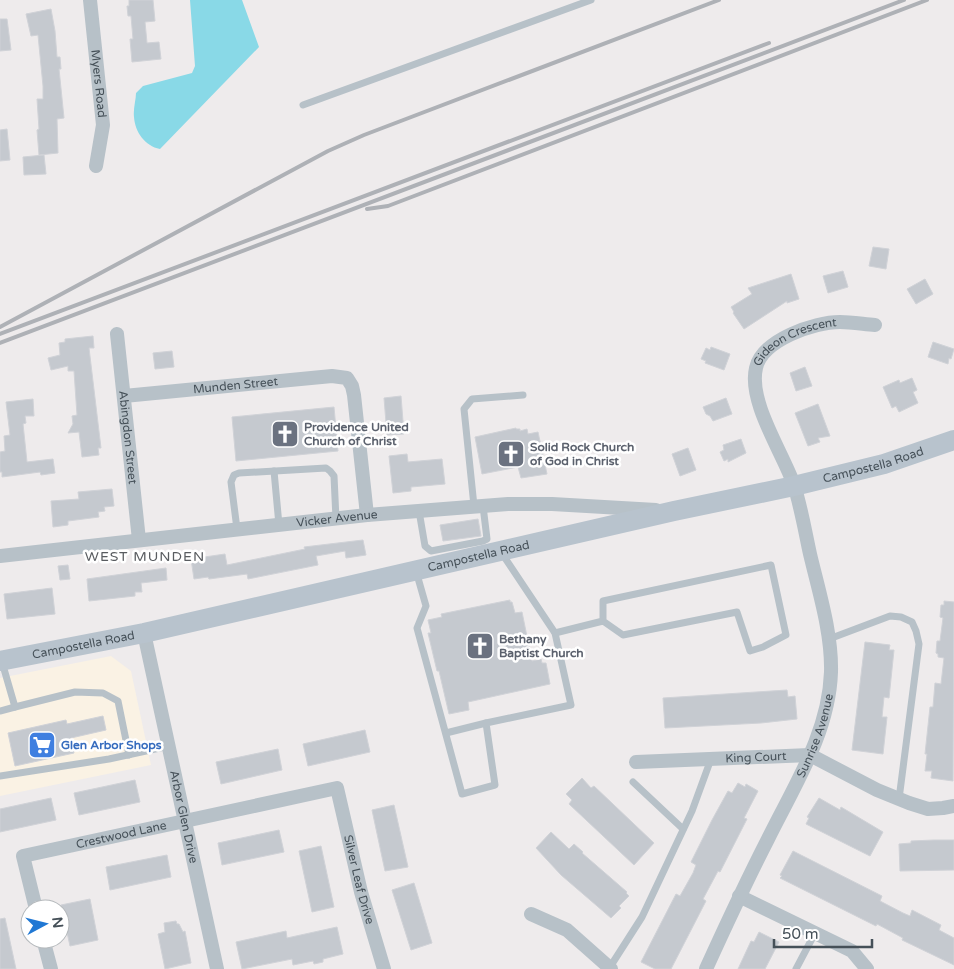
<svg xmlns="http://www.w3.org/2000/svg" width="954" height="969" viewBox="0 0 954 969" font-family="'Varela Round',sans-serif">
  <style>
    .commercial { fill: #faf2e4 }
    .water { fill: #89d9e7 }
    .building { fill: #c5c9cf; stroke: #d0d2d7 }
    .lines { fill: none; stroke-linecap: round; stroke-linejoin: round }
    .service { stroke: #b7c1c8; stroke-width: 7 }
    .minor { stroke: #b7c1c8; stroke-width: 14 }
    .secondary { stroke: #b8c3cd; stroke-width: 20 }
    .rail { stroke: #aeb1b6; stroke-width: 4 }
    .labels { text-anchor: middle; dominant-baseline: central; stroke-width: 5; stroke-linejoin: round; paint-order: stroke }
    .street-label { font-size: 12px; fill: #455058; stroke: #fff }
    .worship-label { font-size: 12px; font-weight: bold; fill: #5b616d; stroke: #fff; text-anchor: start }
    .shop-label { font-size: 12px; font-weight: bold; fill: #366cbe; stroke: #fff; text-anchor: start }
    .neighbourhood-label { font-size: 14px; letter-spacing: 1px; fill: #595c60; stroke: #fff }
  </style>
  <rect width="100%" height="100%" fill="#eeebec"/>
  <path class="commercial" d="M111,656L131,671L151,765L0,796V678Z"/>
  <path class="water" d="M190,0H242L259,47L160,149C145,146 135,132 134,117C133,109 136,100 136,93L143,86L192,73L195,66Z"/>
  <g class="building">
    <path d="M129,0H153L155,21L145,22L147,43L159,42L161,59L132,62L130,39H133L131,16H128L127,6H129Z"/>
    <path d="M51,9L55,31L57,57H60L61,69H59L64,118L57,119L58,153L39,155L37,130L39,129L37,99H43V86L38,35L31,36L26,14Z"/>
    <path d="M0,19H7L11,50L0,51Z"/>
    <path d="M7,129L10,160L0,161V130Z"/>
    <path d="M44,155L46,174L24,175L23,157Z"/>
    <path d="M873,247L889,249L886,269L869,266Z"/>
    <path d="M843,271L848,287L828,293L823,276Z"/>
    <path d="M791,274L799,299L787,303V301L744,329L733,313L734,312L731,307L752,294L748,288Z"/>
    <path d="M925,279L933,294L916,304L907,289Z"/>
    <path d="M93,336L94,348H89L101,448H98L99,455L82,457L79,432L68,433L73,424L72,416L77,415L74,371H68V366L51,370L48,358L60,355L59,343L65,342V339Z"/>
    <path d="M933,342L954,349L951,359L949,358L948,364L928,357Z"/>
    <path d="M711,347L730,354L724,370L705,363L706,361L701,359L706,348L710,350Z"/>
    <path d="M172,351L174,367L155,369L153,353Z"/>
    <path d="M805,367L812,386L796,391L790,373Z"/>
    <path d="M912,378L917,390L913,392L918,403L899,412L896,406L892,408L883,387L899,380L900,383Z"/>
    <path d="M401,396L404,434L387,435L384,398Z"/>
    <path d="M726,398L732,414L713,421L710,416L706,414L703,407Z"/>
    <path d="M33,399L34,416H25L26,423L23,424L27,462L53,459L55,473L41,475L40,472L2,477V472H0V452L5,451L4,436L10,435L6,402Z"/>
    <path d="M818,404L830,436L818,438L820,442L808,446L795,413Z"/>
    <path d="M334,407L338,451L236,461L232,417Z"/>
    <path d="M516,428V429H520V431L527,429L528,434L538,432L547,474L521,478L518,467L482,474L475,437Z"/>
    <path d="M741,439L746,453L728,462V459L724,461L720,452L724,450L723,445Z"/>
    <path d="M688,448L696,470L680,476L672,454Z"/>
    <path d="M407,454L408,462L442,459L445,484L411,487V491L393,493L389,456Z"/>
    <path d="M112,489L114,506L104,507L105,511L98,512L99,517L68,521V525L53,527L51,501L79,499L78,492Z"/>
    <path d="M478,519L481,536L443,541L440,525Z"/>
    <path d="M363,540L366,555L346,558L345,551L316,556L318,565L248,579L247,574L209,579L208,577L194,579L191,559L225,554L227,565L305,549L304,547Z"/>
    <path d="M68,565L70,579L60,580L58,566Z"/>
    <path d="M166,568L167,580L141,583L142,592H135V596L89,601L87,579Z"/>
    <path d="M52,588L55,614L7,619L4,594Z"/>
    <path d="M510,600V602H512L515,613L522,612L532,661L541,659L542,663H546L550,684L468,702L469,710L449,714L439,671H437L428,633H431L428,620L442,617L441,614Z"/>
    <path d="M944,601L954,602L953,781L931,778L932,771H925L927,754H925L930,707H933L935,683L941,684L944,658L938,657V654L936,653L937,641H940L943,618L940,617L941,605H944Z"/>
    <path d="M865,642L890,645L889,650H894L889,698L884,697L882,717H887L883,754L852,750Z"/>
    <path d="M787,690L788,697L795,696L797,719L761,723L665,728L663,698Z"/>
    <path d="M103,716L106,730L71,738L74,753L15,766L8,733L66,720L67,724Z"/>
    <path d="M365,730L370,752L308,766L303,744Z"/>
    <path d="M278,749L282,770L221,784L216,762Z"/>
    <path d="M582,778L591,788L594,786L654,843L634,865L569,804L572,800L566,794Z"/>
    <path d="M135,780L140,802L79,815L74,793Z"/>
    <path d="M738,783L745,787L746,784L758,791L744,818L747,819L720,872L718,871L703,899L706,901L671,969H655L641,962L676,894L680,896L693,873L696,865L691,862L712,820L728,791L732,793Z"/>
    <path d="M51,798L56,820L0,832V809Z"/>
    <path d="M819,798L840,810L841,807L883,832L870,856L806,824L809,818L807,817Z"/>
    <path d="M394,805L408,867L385,871L372,810Z"/>
    <path d="M279,830L284,852L222,865L218,843Z"/>
    <path d="M551,832L569,849L574,844L583,852L582,853L627,892L626,893L629,896L619,906L621,908L611,918L561,875L536,848Z"/>
    <path d="M934,840H954V870L900,871L899,844L911,843V841Z"/>
    <path d="M321,846L334,907L312,912L299,851Z"/>
    <path d="M793,851L882,896L880,901L903,913L910,916L912,910L941,925L939,930L954,938V965L902,940L903,938L877,924L876,926L780,878L782,876L780,875Z"/>
    <path d="M167,855L171,877L110,890L106,867Z"/>
    <path d="M414,883L432,943L411,950L392,890Z"/>
    <path d="M90,899L98,940L70,946L61,905Z"/>
    <path d="M5,918L16,969H0V919Z"/>
    <path d="M176,921L177,924H179L183,932L185,931L191,963L165,969L158,934L165,932L164,923Z"/>
    <path d="M337,927L343,954L323,959V962L314,964L313,961L293,965L292,959L242,969L236,942L286,931L287,938Z"/>
    <path d="M759,932L779,942L765,969H738L751,941L754,942Z"/>
  </g>
  <g class="lines">
    <g class="service">
      <path d="M303,105L591,0"/>
      <path d="M274,471L279,525"/>
      <path d="M474,506L464,409L472,399L523,395"/>
      <path d="M419,511L425,546L431,551L483,541L487,539L483,506"/>
      <path d="M237,529L231,482L234,475L239,473L326,468L330,471L334,476L336,519"/>
      <path d="M416,571L426,606L417,628L462,794L495,785L486,723L571,705L555,633L501,552"/>
      <path d="M555,633L603,621V601L771,565L786,635L763,647L750,651L737,612L623,635L603,621"/>
      <path d="M829,639L890,616L901,617L912,622L916,631L919,644L899,799"/>
      <path d="M15,707L75,692L103,693L118,701L129,755"/>
      <path d="M0,711L15,707L2,662"/>
      <path d="M446,733L486,723"/>
      <path d="M0,776L109,759L169,746"/>
      <path d="M633,782L683,829"/>
      <path d="M610,967L642,917L692,811L711,759"/>
      <path d="M796,969L815,933"/>
    </g>
    <g class="minor">
      <path id="s1" d="M90,0L103,125L96,166"/>
      <path id="s2" d="M117,334L139,540"/>
      <path id="s3" d="M124,396L332,376L347,378L352,386L354,395L367,515"/>
      <path id="s4" d="M0,556L367,515L508,504H552L656,510"/>
      <path id="s5" d="M144,633L217,969"/>
      <path id="s6" d="M636,762L810,755L877,790L909,803L928,809L943,808L954,806"/>
      <path d="M739,896L852,951L867,969"/>
      <path id="s7" d="M36,909L23,856L337,788L361,892L384,969"/>
      <path d="M531,914L567,930L611,969"/>
      <path d="M43,939L51,969"/>
      <path id="s8" d="M706,969C726,925 746,882 768,839C794,786 829,733 831,672C832,633 819,592 810,554C805,531 801,507 794,485C783,453 748,402 756,368C762,340 814,322 840,322C851,322 863,324 875,325"/>
    </g>
    <path class="secondary" id="s9" d="M0,661L144,633L674,511L794,486L884,464L954,440"/>
    <g class="rail">
      <path d="M367,209L388,206L927,0"/>
      <path d="M0,327L328,151L364,135L719,0"/>
      <path d="M0,334L769,43"/>
      <path d="M0,343L904,0"/>
    </g>
  </g>
  <defs>
    <g id="church-square" transform="scale(1.4375)"><rect x="-9" y="-9" width="18" height="18" rx="4" fill="#6b7280" stroke="#fff"/><path d="M-1.2-6h2.4v3.5h3.3v2.4h-3.3V6h-2.4V-.1h-3.3v-2.4h3.3Z" fill="#fff"/></g>
    <g id="supermarket-square" transform="scale(1.4375)"><rect x="-9" y="-9" width="18" height="18" rx="4" fill="#3f7fe0" stroke="#fff"/><path d="M-6-5.5h2.5l.6 2H6L4.5 2H-2.5L-4.4-4H-6ZM-1.5 3.2a1.3 1.3 0 1 0 .1 0ZM3 3.2a1.3 1.3 0 1 0 .1 0Z" fill="#fff"/></g>
  </defs>
  <g fill-rule="evenodd">
    <use href="#church-square" x="285" y="434"/>
    <use href="#church-square" x="511" y="454"/>
    <use href="#church-square" x="480" y="646"/>
    <use href="#supermarket-square" x="42" y="745"/>
  </g>
  <g class="labels">
    <g class="street-label">
      <text stroke="none"><textPath href="#s1" startOffset="84">Myers Road</textPath></text>
      <text stroke="none"><textPath href="#s8" startOffset="690">Gideon Crescent</textPath></text>
      <text stroke="none"><textPath href="#s3" startOffset="112">Munden Street</textPath></text>
      <text stroke="none"><textPath href="#s2" startOffset="104">Abingdon Street</textPath></text>
      <text stroke="none"><textPath href="#s9" startOffset="895">Campostella Road</textPath></text>
      <text stroke="none"><textPath href="#s4" startOffset="339">Vicker Avenue</textPath></text>
      <text stroke="none"><textPath href="#s9" startOffset="490">Campostella Road</textPath></text>
      <text stroke="none"><textPath href="#s9" startOffset="85">Campostella Road</textPath></text>
      <text stroke="none"><textPath href="#s8" startOffset="258">Sunrise Avenue</textPath></text>
      <text stroke="none"><textPath href="#s6" startOffset="120">King Court</textPath></text>
      <text stroke="none"><textPath href="#s5" startOffset="188">Arbor Glen Drive</textPath></text>
      <text stroke="none"><textPath href="#s7" startOffset="155">Crestwood Lane</textPath></text>
      <text stroke="none"><textPath href="#s7" startOffset="470">Silver Leaf Drive</textPath></text>
    </g>
    <g class="worship-label">
      <text x="304" y="427">Providence United<tspan x="304" dy="14">Church of Christ</tspan></text>
      <text x="530" y="447">Solid Rock Church<tspan x="530" dy="14">of God in Christ</tspan></text>
      <text x="499" y="639">Bethany<tspan x="499" dy="14">Baptist Church</tspan></text>
    </g>
    <g class="shop-label">
      <text x="61" y="745">Glen Arbor Shops</text>
    </g>
    <g class="neighbourhood-label">
      <text x="145" y="556">WEST MUNDEN</text>
    </g>
  </g>
  <g transform="translate(45 924) rotate(83)"><circle r="24" fill="#ffffff" stroke="#b5b9bc"/>
  <path d="M0-4L9 19L0 12L-9 19Z" fill="#2078d4"/>
  <text y="-8" font-size="14" font-weight="bold" text-anchor="middle" fill="#455058">N</text>
  </g>
  <path d="M774 939v8h98v-8" fill="none" stroke="#455058" stroke-width="2.5"/>
  <text x="782" y="939" font-size="15" fill="#455058" stroke="#ffffff" stroke-width="4" paint-order="stroke">50 m</text>
</svg>
